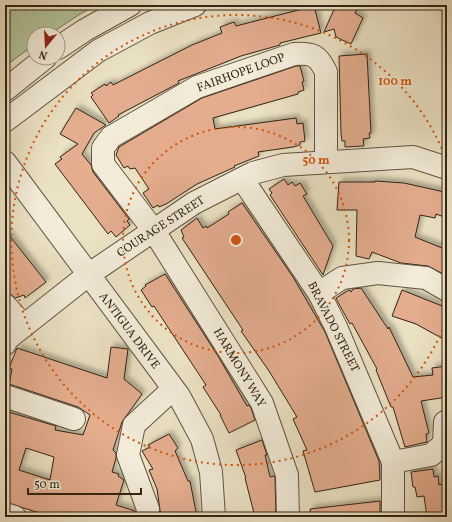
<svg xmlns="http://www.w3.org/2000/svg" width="452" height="522" viewBox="0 0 452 522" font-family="Vollkorn,serif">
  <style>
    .green { fill: #b2c499; stroke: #727457 }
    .building { fill: #e3ad8e; stroke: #332315; fill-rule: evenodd; filter: url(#shadow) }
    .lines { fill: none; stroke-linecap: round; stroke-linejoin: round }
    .minor-casing { stroke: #615341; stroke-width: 24 }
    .minor { stroke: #f2ecd9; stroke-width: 22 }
    .ring { fill: none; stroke: #d6540d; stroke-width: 2; stroke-dasharray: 2 4 }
    .labels { text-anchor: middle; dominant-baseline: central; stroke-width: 3; stroke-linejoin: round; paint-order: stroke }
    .street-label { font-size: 12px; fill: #332315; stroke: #f2ecd9 }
    .centre { fill: #d6540d; stroke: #f2ecd9; stroke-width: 2 }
    .ring-label { font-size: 12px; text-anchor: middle; font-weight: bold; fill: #d6540d; stroke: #f2ecd9; stroke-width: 3; stroke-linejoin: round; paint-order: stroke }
  </style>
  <defs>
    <filter id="shadow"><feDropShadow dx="3.5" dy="-3.5" stdDeviation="2" flood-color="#0004"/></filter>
  </defs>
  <rect width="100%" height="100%" fill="#ebe2c4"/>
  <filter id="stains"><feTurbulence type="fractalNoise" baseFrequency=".005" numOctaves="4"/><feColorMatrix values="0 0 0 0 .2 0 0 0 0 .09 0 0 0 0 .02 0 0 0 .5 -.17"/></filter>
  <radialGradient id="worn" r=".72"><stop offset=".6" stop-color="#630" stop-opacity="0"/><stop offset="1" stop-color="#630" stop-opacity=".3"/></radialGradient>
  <path class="green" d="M5,5H97L80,14L50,34H34V45L5,66Z"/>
  <g class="building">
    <path d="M336,5H359L355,13L363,18L351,44L336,37L334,29L324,32Z"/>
    <path d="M314,6L321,33L280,43V45L241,56L178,81L179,83L118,115L119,116L109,123L91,97L93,95L91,93L105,84L106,86L111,82L113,85L192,45L222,33L220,27L234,22L236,26Z"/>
    <path d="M367,54L371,133H369L370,138L363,139L364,146L345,147V141H342L341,133L339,56Z"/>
    <path d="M296,66H300L304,81L302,82L304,90L298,92V94L213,118L215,129L296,118L297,124L303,123L305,141L300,142V145L293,147L258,152L259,156L234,166L235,167L197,184L166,204L159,207L158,205L153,208L143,193L149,189L135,168L130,169L128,166L124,168L116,155L119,147L202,98Z"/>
    <path d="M76,108L106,125L94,133L82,154L91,165L93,172L129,219L127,221L130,225L116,237L111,231L108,234L55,164L62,159L60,157L78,144L60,134Z"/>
    <path d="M284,179L288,185L292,182L295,186L300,183L307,194L303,196L333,246L323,275L270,195L272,193L269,189Z"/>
    <path d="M375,181L404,183L440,191L447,195V218L436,214L435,218L420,215L415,237L447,250V276L428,266L401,263L372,252L369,259L356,256L357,210H337L339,182H375Z"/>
    <path d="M242,203L293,277L325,332L379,461L380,480L315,492L303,451L307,450L293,419L297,417L269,371L241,331L243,330L182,238L184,237L181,230L197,218L203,228L206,226L207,228L229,214L228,212Z"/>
    <path d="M5,230L46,282L25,298L24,295L15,298L9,293H5Z"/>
    <path d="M165,274L218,356L247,406L249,405L251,408L255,420L229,433L220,415H221L203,387L206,385L154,306L152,307L141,290L146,286L145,285Z"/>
    <path d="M361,288L388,329L389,327L413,377L433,375L432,368L447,366V397L421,401L429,433L426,434L427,442L405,447L393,407H391L376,370L377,369L352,323L350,324L339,304L336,298L349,290L351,292L353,289Z"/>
    <path d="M402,290L447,308V341L416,324L392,316Z"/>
    <path d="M111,347L128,349L124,379L142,394L122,422L113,450L116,453V458L112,472L119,474L118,476L124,480L116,505L135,511V517H52L5,502V411L56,426L55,430L83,435L90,415L78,407L9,384L12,369L9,368L17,348L107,378ZM26,448L54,457L50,480L19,470Z"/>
    <path d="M169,434L178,448L175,451L188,481H190L197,517H161L157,489L149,470L153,469L142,451L150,447L148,445Z"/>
    <path d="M262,440L267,455H265L270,477L274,476L275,477L276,517H255L245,478H246L236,450Z"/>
    <path d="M433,469L434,477L438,476L439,485L447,483V517H427L424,496L417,497L415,487H413L411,472Z"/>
    <path d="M380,501V517H311L310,509Z"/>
  </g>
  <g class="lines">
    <g class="minor-casing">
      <g id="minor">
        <path d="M58,48L85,30L130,5"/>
        <path d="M5,90L45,58"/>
        <path d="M5,121L98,51L150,23L195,5"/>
        <path d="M5,162L179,396L202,439L211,472L214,517"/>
        <path d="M243,180L319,293L336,327L393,462V517"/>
        <path d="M319,293L342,278L378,273L426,278L447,290"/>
        <path d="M5,305L24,326"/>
        <path d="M5,344L7,339L88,275L194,203L253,173L283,165L413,157L447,168"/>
        <path d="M5,396L74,419"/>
        <path d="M393,462L431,455L444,444L445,422"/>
        <path d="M5,514L15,517"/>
        <path d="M147,517L148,509L128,455L134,425L173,389"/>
        <path d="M288,517L287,475L262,403L154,231L103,164V148L111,137L197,87L294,54C313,53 318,55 326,72V162"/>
      </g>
    </g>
    <use href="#minor" class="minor"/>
  </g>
  <g class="ring">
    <circle cx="236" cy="240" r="113"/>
    <path d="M447 319A225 225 0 1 1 447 161"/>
  </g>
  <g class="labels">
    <g class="street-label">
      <text transform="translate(241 73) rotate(-20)">FAIRHOPE LOOP</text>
      <text transform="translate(161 227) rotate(-33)">COURAGE STREET</text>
      <text transform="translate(333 327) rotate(63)">BRAVADO STREET</text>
      <text transform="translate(129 331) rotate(53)">ANTIGUA DRIVE</text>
      <text transform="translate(239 368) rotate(59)">HARMONY WAY</text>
    </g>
  </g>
  <circle cx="236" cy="240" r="6" class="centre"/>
  <g class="ring-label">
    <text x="395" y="85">100 m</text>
    <text x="316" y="164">50 m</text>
  </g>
  <rect width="452" height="522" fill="none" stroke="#ebe2c4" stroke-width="20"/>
  <rect x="6" y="6" width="440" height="510" fill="none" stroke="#332315" stroke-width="2"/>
  <rect x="10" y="10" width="432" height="502" fill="none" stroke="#332315"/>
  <g transform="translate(46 46) rotate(198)"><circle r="19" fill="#f2ecd9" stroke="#a69c8b"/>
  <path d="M0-3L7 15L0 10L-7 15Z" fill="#8f2418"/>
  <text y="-6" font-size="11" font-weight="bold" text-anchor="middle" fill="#332315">N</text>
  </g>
  <path d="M28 488v6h113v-6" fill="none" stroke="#332315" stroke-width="2"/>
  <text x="34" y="488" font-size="12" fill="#332315" stroke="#f2ecd9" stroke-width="3" paint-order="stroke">50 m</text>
  <rect width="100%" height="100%" filter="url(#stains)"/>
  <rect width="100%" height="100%" fill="url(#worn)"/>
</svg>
